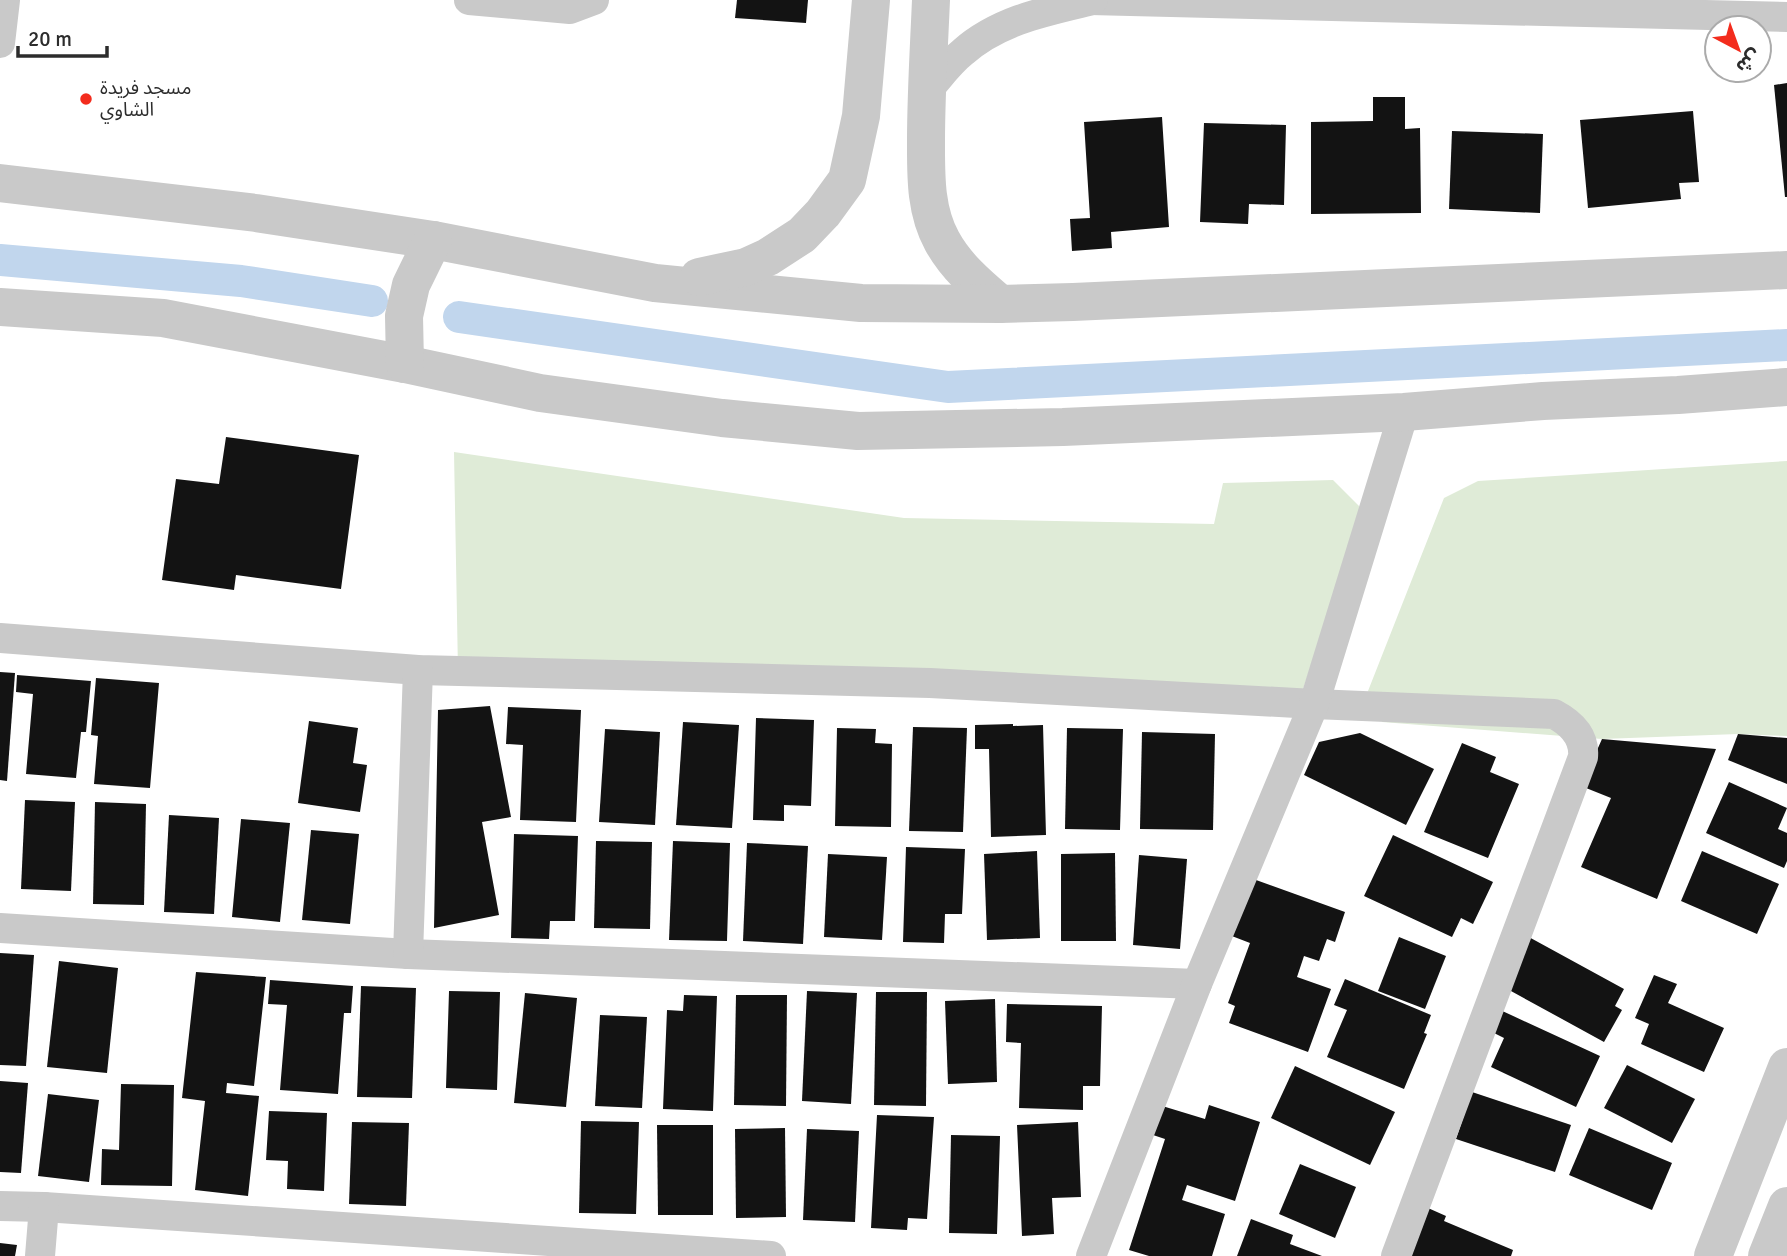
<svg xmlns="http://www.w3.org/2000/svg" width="1787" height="1256" viewBox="0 0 1787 1256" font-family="Signika,'Noto Sans Arabic',sans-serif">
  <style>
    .green { fill: #dfebd7 }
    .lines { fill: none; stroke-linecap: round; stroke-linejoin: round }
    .canal { stroke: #c1d6ed; stroke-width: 32 }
    .building { fill: #131313 }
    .minor { stroke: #c9c9c9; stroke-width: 30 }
    .tertiary { stroke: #c9c9c9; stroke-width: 38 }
    .poi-dot { fill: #f32c1d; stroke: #fff; stroke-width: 2.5 }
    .labels { text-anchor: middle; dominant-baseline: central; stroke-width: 7; stroke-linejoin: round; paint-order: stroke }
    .poi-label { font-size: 19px; fill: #2c2c2c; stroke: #fff; text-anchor: start }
  </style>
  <rect width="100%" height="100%" fill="#fff"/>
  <g class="green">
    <path d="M454,452L904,518L1214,524L1223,483L1333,480L1363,510L1303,689L458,671Z"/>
    <path d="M1787,461V736L1738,734L1602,739L1382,722L1368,691L1444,498L1478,481Z"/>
  </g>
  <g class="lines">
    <g class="canal">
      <path d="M0,260L241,281L372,301"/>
      <path d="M459,317L948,387L1787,345"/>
    </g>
  </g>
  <g class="building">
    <path d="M737,0H808L806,23L735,18Z"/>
    <path d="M1787,83V197H1785L1774,85Z"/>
    <path d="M1373,97H1405V129L1420,128L1421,213L1311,214V122L1373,121Z"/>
    <path d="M1693,111L1699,182L1679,183L1681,199L1588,208L1580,120Z"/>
    <path d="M1162,117L1169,227L1111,232L1112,248L1072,251L1070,219L1090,218L1084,122Z"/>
    <path d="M1204,123L1286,125L1284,205L1249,204L1248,224L1200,222Z"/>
    <path d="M1452,131L1543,134L1540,213L1449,209Z"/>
    <path d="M226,437L359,455L341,589L236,575L234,590L162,580L176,479L219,484Z"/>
    <path d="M0,672L15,673L7,781L0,780Z"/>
    <path d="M17,675L91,681L86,732H81L76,778L26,774L33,694L16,692Z"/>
    <path d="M96,678L159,683L150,788L94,784L98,736L91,735Z"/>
    <path d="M490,706L511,817L482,822L499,915L434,928L438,710Z"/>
    <path d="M508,707L581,710L576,822L520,820L523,745L506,744Z"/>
    <path d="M756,718L814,720L811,806L784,805V821L753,820Z"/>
    <path d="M309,721L358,728L353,763L367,765L360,812L298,803Z"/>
    <path d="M683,722L739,725L732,828L676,825Z"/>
    <path d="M1013,724V726L1043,725L1046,835L991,837L989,749H975V725Z"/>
    <path d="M913,727L967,728L963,832L909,831Z"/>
    <path d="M837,728L876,729L875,743L892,744L891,827L835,826Z"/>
    <path d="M1067,728L1123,729L1120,830L1065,829Z"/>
    <path d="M605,729L660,732L655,825L599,822Z"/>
    <path d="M1142,732L1215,734L1213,830L1140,829Z"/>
    <path d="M1360,733L1434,769L1406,825L1304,775L1319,742Z"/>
    <path d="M1738,734L1787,738V784L1728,760Z"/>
    <path d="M1602,739L1716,749L1657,899L1581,867L1611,798L1581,786Z"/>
    <path d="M1462,743L1496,757L1490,772L1519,784L1488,858L1424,832Z"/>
    <path d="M1729,782L1787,808L1778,829L1787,833V861L1784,868L1706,833Z"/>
    <path d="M25,800L75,802L71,891L21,889Z"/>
    <path d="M95,802L146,804L144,905L93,904Z"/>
    <path d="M169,815L219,818L214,914L164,912Z"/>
    <path d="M241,819L290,823L280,922L232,917Z"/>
    <path d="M311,830L359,834L350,924L302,920Z"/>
    <path d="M514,834L578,836L575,921H550L549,939L511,938Z"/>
    <path d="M1393,835L1493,882L1473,924L1461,918L1452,937L1364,896Z"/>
    <path d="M596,841L652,842L650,929L594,928Z"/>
    <path d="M673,841L730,843L727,941L669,940Z"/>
    <path d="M747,843L808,846L803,944L743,941Z"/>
    <path d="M906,847L965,849L962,914H945L944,943L903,942Z"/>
    <path d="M1037,851L1040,938L987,940L984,854Z"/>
    <path d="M1702,851L1779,884L1757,934L1681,901Z"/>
    <path d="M1115,853L1116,941H1061V854Z"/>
    <path d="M828,854L887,857L882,940L824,937Z"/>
    <path d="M1139,855L1187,859L1180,949L1133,945Z"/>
    <path d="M1245,876L1345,912L1335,942L1327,939L1319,961L1304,956L1297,977L1331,989L1308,1052L1229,1023L1235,1006L1228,1003L1250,943L1224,933Z"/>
    <path d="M1527,936L1624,989L1615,1006L1622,1010L1604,1042L1500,985Z"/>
    <path d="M1399,937L1446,956L1425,1009L1378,991Z"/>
    <path d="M0,953L34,955L26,1066L0,1065Z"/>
    <path d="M59,961L118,968L107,1073L47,1067Z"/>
    <path d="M196,972L266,977L254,1086L227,1083L226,1093L259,1096L248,1196L195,1190L205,1101L182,1098Z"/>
    <path d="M1654,975L1677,984L1668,1003L1724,1028L1704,1072L1641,1044L1649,1024L1635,1018Z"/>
    <path d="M1345,979L1431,1015L1424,1033L1427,1034L1404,1089L1327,1057L1347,1010L1334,1005Z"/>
    <path d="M270,980L353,986L351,1013H344L338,1094L280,1090L287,1005L268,1004Z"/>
    <path d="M361,986L416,988L412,1098L357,1097Z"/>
    <path d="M449,991L500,992L497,1090L446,1088Z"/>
    <path d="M807,991L857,993L851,1104L802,1101Z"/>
    <path d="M876,992H927L926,1106L874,1105Z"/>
    <path d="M525,993L577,998L566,1107L514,1103Z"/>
    <path d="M684,995L717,996L713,1111L663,1109L667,1010L683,1011Z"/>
    <path d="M736,995H787L786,1106L734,1105Z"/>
    <path d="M995,999L997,1082L948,1084L945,1001Z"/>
    <path d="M1007,1004L1102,1006L1100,1086H1083V1110L1019,1108L1021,1043L1006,1042Z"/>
    <path d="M1498,1009L1600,1056L1576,1107L1491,1067L1504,1038L1488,1030Z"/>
    <path d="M600,1015L647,1017L642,1108L595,1106Z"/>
    <path d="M1627,1065L1695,1099L1672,1143L1604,1108Z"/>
    <path d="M1295,1066L1395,1112L1370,1165L1271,1118Z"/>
    <path d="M0,1081L28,1083L21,1173L0,1172Z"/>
    <path d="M121,1084L174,1085L172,1186L101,1185L102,1149L119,1150Z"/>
    <path d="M1472,1092L1571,1125L1555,1172L1456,1139Z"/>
    <path d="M48,1094L99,1100L89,1182L38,1176Z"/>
    <path d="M1159,1105L1205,1119L1209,1105L1260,1122L1235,1201L1187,1185L1182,1200L1225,1214L1212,1256H1149L1129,1250L1165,1139L1150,1134Z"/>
    <path d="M269,1111L327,1113L324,1191L287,1189L288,1161L266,1160Z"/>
    <path d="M877,1115L934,1117L927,1219L908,1218L907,1230L871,1228Z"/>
    <path d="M581,1121L639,1122L636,1214L579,1213Z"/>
    <path d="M352,1122L409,1123L406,1206L349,1204Z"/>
    <path d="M1078,1122L1081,1197L1052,1198L1054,1234L1022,1236L1017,1125Z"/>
    <path d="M657,1125H713V1215H658Z"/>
    <path d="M785,1128L786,1217L736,1218L735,1129Z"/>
    <path d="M1589,1128L1672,1163L1652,1210L1569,1175Z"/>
    <path d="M807,1129L859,1131L855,1222L803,1220Z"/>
    <path d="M951,1135L1000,1136L997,1234L949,1233Z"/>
    <path d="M1300,1164L1356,1187L1335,1238L1279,1214Z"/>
    <path d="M1428,1208L1446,1216L1444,1221L1513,1250L1511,1256H1408Z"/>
    <path d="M1251,1219L1293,1235L1290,1244L1322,1256H1237Z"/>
    <path d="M0,1243L17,1245L15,1256H0Z"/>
  </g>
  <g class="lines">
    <g class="minor">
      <path d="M469,0L570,9L594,0"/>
      <path d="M1090,0L1787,17"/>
      <path d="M0,43L5,0"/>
      <path d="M926,92C938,79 949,63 963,52C999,20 1047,11 1093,0"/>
      <path d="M0,638L418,670L930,683L1314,704L1554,714C1571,723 1585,736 1583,757L1396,1256"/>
      <path d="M0,928L408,954L1197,984"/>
      <path d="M408,954L418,670"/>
      <path d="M0,1206L44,1207L771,1256"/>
      <path d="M40,1256L44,1207"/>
      <path d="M1091,1256L1197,984L1314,704L1404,412"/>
    </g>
    <g class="tertiary">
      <path d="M931,0C929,47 926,94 926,141C926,175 925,210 942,241C956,267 979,286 1000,304"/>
      <path d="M0,183L256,213L433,240L655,283L861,303L1000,304L1073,302L1787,270"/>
      <path d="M699,277L746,267L768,257L802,235L823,213L847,180L861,116L871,0"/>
      <path d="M0,307L163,318L405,364L540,393L722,418L858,431L1063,427L1404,412L1543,401L1678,395L1787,387"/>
      <path d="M405,364L404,316L411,285L433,240"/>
      <path d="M1713,1256L1787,1067"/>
      <path d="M1767,1256L1787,1206"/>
    </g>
  </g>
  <circle class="poi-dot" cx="86" cy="99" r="7"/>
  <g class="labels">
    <g class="poi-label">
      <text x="100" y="88">مسجد فريدة<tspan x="100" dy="22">الشاوي</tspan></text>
    </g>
  </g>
  <g transform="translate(1738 49) rotate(139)"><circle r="33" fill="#ffffff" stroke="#ababab" stroke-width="2"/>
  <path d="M0-5L12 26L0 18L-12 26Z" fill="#f32c1d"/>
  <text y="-10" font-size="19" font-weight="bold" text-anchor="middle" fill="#2c2c2c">ش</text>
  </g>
  <path d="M18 46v10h89v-10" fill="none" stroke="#2c2c2c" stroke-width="3.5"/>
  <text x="28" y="46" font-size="21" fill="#2c2c2c" stroke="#ffffff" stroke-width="5" paint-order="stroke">20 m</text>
</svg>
